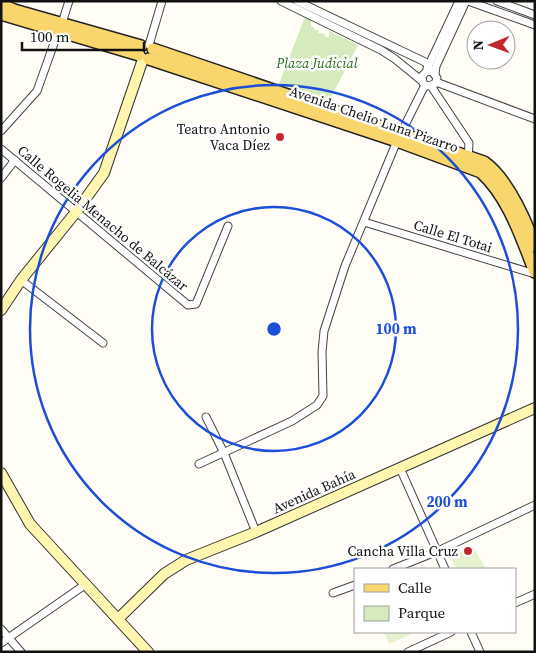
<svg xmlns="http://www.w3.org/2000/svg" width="536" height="653" viewBox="0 0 536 653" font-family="'Source Serif 4',serif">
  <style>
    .green { fill: #d5ebbd }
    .pitch { fill: #e6f2cf }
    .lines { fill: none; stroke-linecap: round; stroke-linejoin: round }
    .street-casing { stroke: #444; stroke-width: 9 }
    .secondary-casing { stroke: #333; stroke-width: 12 }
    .primary-casing { stroke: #222; stroke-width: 14 }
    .street { stroke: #fff; stroke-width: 7 }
    .secondary { stroke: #fff6b0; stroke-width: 10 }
    .primary { stroke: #f9d66b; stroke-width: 11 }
    .ring { fill: none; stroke: #1d4ed8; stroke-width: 2.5 }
    .poi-dot { fill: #c4262e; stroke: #fff; stroke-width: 2 }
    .labels { text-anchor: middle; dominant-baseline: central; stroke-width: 5; stroke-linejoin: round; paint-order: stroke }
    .park-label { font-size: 14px; font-style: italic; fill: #2f6b1f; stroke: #fff }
    .street-label { font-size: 14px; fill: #111; stroke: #fff }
    .poi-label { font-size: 14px; fill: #111; stroke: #fff; text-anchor: end }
    .centre { fill: #1d4ed8; stroke: #fff; stroke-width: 2.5 }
    .ring-label { font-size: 15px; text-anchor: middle; font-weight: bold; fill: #1d4ed8; stroke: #fff; stroke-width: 5; stroke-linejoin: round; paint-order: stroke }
  </style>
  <rect width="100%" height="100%" fill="#fffdf5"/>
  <path class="green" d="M305,17L311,20V27H314V30H318V33L325,34V37H329V31L358,45L329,101L279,84Z"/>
  <g class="pitch">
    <path d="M472,545L486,569H457L450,558Z"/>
    <path d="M384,632H409L410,635L389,644Z"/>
  </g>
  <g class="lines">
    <g class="street-casing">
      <g id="street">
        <path d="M281,1L381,50L395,59L422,81"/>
        <path d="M297,1L425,62L437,78L435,84L427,86L423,83L422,76L426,72L431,71"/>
        <path d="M468,1L535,25"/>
        <path d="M497,1L535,15"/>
        <path d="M62,23L69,1"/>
        <path d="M149,45L162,1"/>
        <path d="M427,69L459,1"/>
        <path d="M435,74L436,66L466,1"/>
        <path d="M436,82L535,119"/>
        <path d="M431,86L469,143L468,159"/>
        <path d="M1,131L37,91L58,32"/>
        <path d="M1,149L188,305L196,304L228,226"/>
        <path d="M1,178L15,160"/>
        <path d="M364,222L535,274"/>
        <path d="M21,280L103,343"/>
        <path d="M206,417L224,453L256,532"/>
        <path d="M199,464L292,421L317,405L323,396L322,352L324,331L345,266L397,141L425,85"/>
        <path d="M400,468L445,569"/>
        <path d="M393,569L438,551L535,505"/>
        <path d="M333,593L355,585"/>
        <path d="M515,603L535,594"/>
        <path d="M1,629L21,652"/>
        <path d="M471,632L480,652"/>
        <path d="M1,643L86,584"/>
        <path d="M408,652L451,632"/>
      </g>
    </g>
    <g class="secondary-casing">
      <g id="secondary">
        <path d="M1,310L21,280L76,212L104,173L143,59"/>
        <path d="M1,473L30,524L148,652"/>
        <path d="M118,619L164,574L186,560L256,532L535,408"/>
      </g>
    </g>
    <g class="primary-casing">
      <g id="primary">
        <path d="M1,4L14,10L141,46"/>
        <path d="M1,14L139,55"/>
        <path d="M153,49L484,162C508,179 525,219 535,246"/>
        <path d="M149,59L397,141L481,172C509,198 521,237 535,272"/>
      </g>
    </g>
    <use href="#street" class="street"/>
    <use href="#secondary" class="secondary"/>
    <use href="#primary" class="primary"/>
  </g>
  <g class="ring">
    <circle cx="274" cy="329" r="122"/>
    <circle cx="274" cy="329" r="244"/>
  </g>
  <g class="poi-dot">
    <circle cx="280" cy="137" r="5"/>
    <circle cx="468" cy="551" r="5"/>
  </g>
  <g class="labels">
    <g class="park-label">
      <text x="317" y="63">Plaza Judicial</text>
    </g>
    <g class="street-label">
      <text transform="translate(374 119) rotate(19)">Avenida Chelio Luna Pizarro</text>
      <text transform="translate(103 218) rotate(40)">Calle Rogelia Menacho de Balcázar</text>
      <text transform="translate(453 236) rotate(17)">Calle El Totai</text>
      <text transform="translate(314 491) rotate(-24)">Avenida Bahía</text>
    </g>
    <g class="poi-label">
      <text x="270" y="129">Teatro Antonio<tspan x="270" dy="16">Vaca Díez</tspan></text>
      <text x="458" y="551">Cancha Villa Cruz</text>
    </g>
  </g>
  <circle cx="274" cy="329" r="8" class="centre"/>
  <g class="ring-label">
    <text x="396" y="334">100 m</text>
    <text x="447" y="507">200 m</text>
  </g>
  <rect width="536" height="653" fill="none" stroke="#111111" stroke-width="5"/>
  <rect x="354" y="568" width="162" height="65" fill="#ffffff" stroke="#a0a0a0"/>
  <rect x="364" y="584" width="25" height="8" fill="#f9d66b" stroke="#a0a0a0"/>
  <text x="398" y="593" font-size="15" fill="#111111">Calle</text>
  <rect x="364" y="606" width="25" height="15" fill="#d5ebbd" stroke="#a0a0a0"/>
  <text x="398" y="618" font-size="15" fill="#111111">Parque</text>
  <g transform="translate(491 45) rotate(269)"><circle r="24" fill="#ffffff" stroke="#a0a0a0"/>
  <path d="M0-4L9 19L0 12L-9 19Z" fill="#c4262e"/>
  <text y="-8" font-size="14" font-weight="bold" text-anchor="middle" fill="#111111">N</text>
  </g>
  <path d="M22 42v8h122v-8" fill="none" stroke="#111111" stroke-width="2.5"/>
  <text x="30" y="42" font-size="15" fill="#111111" stroke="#ffffff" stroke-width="4" paint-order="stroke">100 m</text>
</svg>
